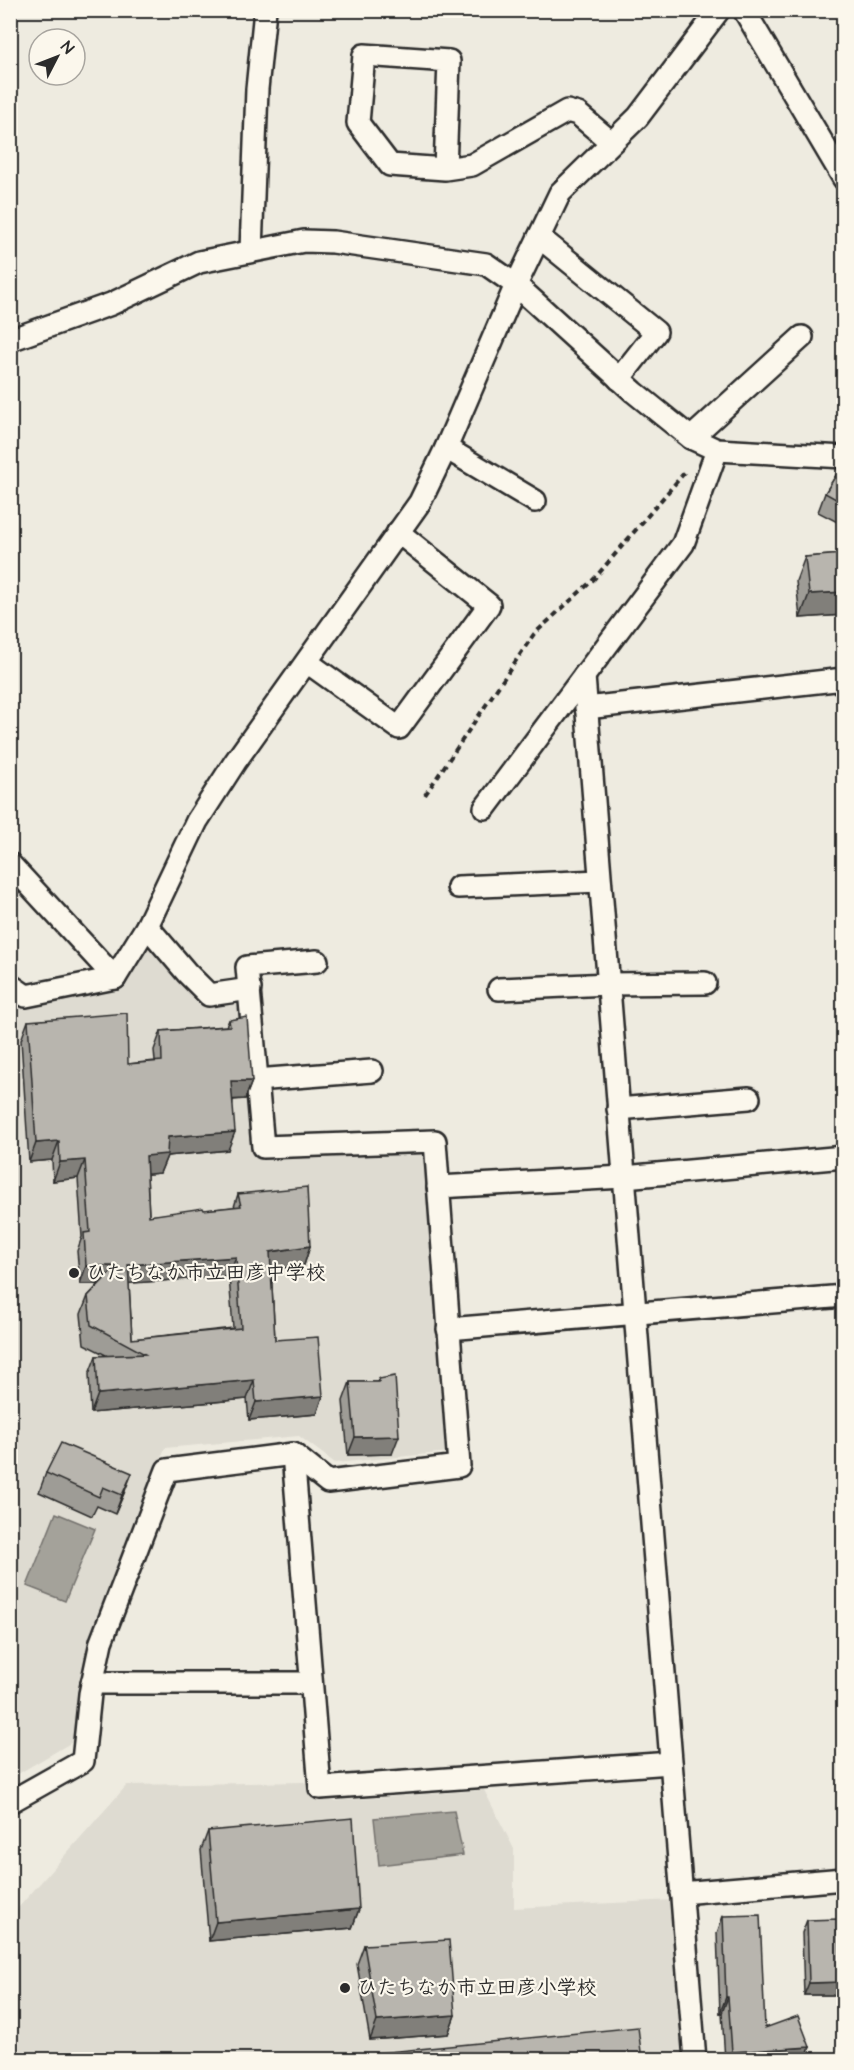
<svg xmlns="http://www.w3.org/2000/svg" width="854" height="2070" viewBox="0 0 854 2070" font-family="'Architects Daughter','Klee One',sans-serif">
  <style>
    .built { fill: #dedbd1 }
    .water { fill: #a4a29a; stroke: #74726e; stroke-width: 1.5 }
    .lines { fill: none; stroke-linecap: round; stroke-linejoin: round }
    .minor-casing { stroke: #2b2b2b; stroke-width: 26 }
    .path { stroke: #2b2b2b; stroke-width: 4; stroke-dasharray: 6 4.5; stroke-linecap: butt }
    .minor { stroke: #fbf7ec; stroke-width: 21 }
    .wall { fill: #9e9c96; stroke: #2b2b2b; stroke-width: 1.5; fill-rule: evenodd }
    .shaded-wall { fill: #817f7a; stroke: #2b2b2b; stroke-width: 1.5 }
    .building { fill: #b8b5ae; stroke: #2b2b2b; stroke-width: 1.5; fill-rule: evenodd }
    .poi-dot { fill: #2b2b2b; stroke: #fbf7ec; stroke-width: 2 }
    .labels { text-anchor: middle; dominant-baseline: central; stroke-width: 4.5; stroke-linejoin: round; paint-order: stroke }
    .poi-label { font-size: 20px; font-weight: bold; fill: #2b2b2b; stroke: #fbf7ec; text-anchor: start }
  </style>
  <rect width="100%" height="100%" fill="#eeebe0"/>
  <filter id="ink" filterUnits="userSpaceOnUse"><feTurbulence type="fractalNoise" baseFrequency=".0167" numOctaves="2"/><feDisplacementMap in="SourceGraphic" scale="12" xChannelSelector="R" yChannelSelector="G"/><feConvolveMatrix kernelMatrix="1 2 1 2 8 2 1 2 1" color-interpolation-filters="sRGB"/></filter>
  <g filter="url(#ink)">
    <g class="built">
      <path d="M152,942L200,998H234L245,1007L255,1155L428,1145L449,1452L335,1463L299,1436L165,1448L91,1636L74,1741L11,1778L10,993L116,987Z"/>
      <path d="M304,1782L333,1801L484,1790L514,1849V1908L673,1900L686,2059L11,2060V1916L127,1785Z"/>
    </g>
    <g class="water">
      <path d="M56,1513L95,1529L65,1601L27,1586Z"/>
      <path d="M454,1811L463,1855L379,1865L374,1818Z"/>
    </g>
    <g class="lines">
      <g class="minor-casing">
        <g id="minor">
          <path d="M744,10L844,179"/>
          <path d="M445,169L449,61L364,55L358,123L390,165L445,169L472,165L567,111L578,114L611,142"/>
          <path d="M539,237L656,332L619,379"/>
          <path d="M251,251L257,89L265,10"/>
          <path d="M10,340L111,304L199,262L304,241L333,242L486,264L516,285L634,392L691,438L717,450L844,457"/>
          <path d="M691,438L802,337"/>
          <path d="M446,448L535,501"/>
          <path d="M307,662L399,728L489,605L398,532"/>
          <path d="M584,676L695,2060"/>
          <path d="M586,708L844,679"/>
          <path d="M485,808L683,544L717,450"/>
          <path d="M10,864L115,978"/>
          <path d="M458,887L600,881"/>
          <path d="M147,926L187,973L209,995L250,989"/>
          <path d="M10,985L26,996L115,978L147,926L197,821L235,762L420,502L446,448L516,285L560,193L638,117L719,10"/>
          <path d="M499,989L608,984L705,983"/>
          <path d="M256,1080L372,1071"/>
          <path d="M618,1109L749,1098"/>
          <path d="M438,1187L624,1177L844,1157"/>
          <path d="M448,1329L844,1296"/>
          <path d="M293,1454L320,1788L671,1763"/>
          <path d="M92,1683H311"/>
          <path d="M10,1802L83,1761L90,1694L101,1642L167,1470L293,1454L328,1482L459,1466L435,1141L263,1147L247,967L317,961"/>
          <path d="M681,1893L844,1879"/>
        </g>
      </g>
      <path class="path" d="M425,795L534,634L594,579L685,472"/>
      <use href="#minor" class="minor"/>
    </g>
    <g class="wall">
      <path d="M843,464V525L818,512L825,493Z"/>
      <path d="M843,554V619V615L800,618L796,581L805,557Z"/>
      <path d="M229,1020L252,1081L245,1099L233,1100L228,1150L167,1156L160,1173L147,1174L149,1216L234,1207L238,1194L310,1246L304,1265L271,1269L275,1340L323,1396L317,1414L249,1420L247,1399L91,1413L89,1374L96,1356L106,1355L84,1344L81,1314L88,1296L99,1284H80L77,1251L82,1237L78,1178L53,1181L52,1160L29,1162L21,1040L28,1021L128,1064L155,1061L154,1050L161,1031L226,1026ZM229,1276L233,1328L132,1339L129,1283Z"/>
      <path d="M379,1379L392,1454L348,1455L343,1401L350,1382H377Z"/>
      <path d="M46,1473L125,1491L115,1514L97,1506L92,1516L39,1492Z"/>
      <path d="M208,1831L359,1909L352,1928L209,1941L201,1850Z"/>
      <path d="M723,1916L765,2028L810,2047L805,2060H725L722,2013H720L717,1933Z"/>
      <path d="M807,1920L842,1982L837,1995H804L802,1933Z"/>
      <path d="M364,1945L455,2015L448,2034L370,2040L357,1964Z"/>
      <path d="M843,2032V2060H841L839,2045Z"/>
    </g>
    <g class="shaded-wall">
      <path d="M843,592V615L800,618L809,594Z"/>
      <path d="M231,1081H252L245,1099L225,1100Z"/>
      <path d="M235,1132L228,1150L167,1156L160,1173L139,1175L146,1156L168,1137Z"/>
      <path d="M59,1141L52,1160L29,1162L36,1143Z"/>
      <path d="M85,1160L78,1178L53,1181L60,1162Z"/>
      <path d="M310,1246L304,1265L263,1271L270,1252Z"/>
      <path d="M236,1257L229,1276L121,1284L128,1265Z"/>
      <path d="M86,1266H117L110,1284H80Z"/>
      <path d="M254,1380L247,1399L91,1413L98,1394Z"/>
      <path d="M323,1396L317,1414L249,1420L256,1402Z"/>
      <path d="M399,1436L392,1454L348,1455L355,1437Z"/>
      <path d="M132,1473L125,1491L115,1514L122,1495Z"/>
      <path d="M359,1909L352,1928L209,1941L216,1922Z"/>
      <path d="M842,1982L837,1995H804L809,1983Z"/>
      <path d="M726,1997H728L722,2013H720Z"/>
      <path d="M455,2015L448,2034L370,2040L377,2021Z"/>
      <path d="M810,2047L805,2060H729L732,2052Z"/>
    </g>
    <g class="building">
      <path d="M843,464V503L825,493Z"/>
      <path d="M843,554V592L809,594L805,557Z"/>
      <path d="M127,1013L128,1064L162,1061L161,1031L230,1026L229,1020L247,1017L252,1081H231L235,1132L168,1137L167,1154L146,1156L149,1216L203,1208L204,1210L241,1206L238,1194L307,1187L310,1246L270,1252L275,1340L318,1337L323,1396L256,1402L254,1380L98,1394L96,1356L145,1354L91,1325L88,1296L117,1266H86L84,1233L90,1232L85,1160L60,1162L59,1141L36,1143L28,1021ZM236,1257L241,1328L132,1339L128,1265Z"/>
      <path d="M395,1376L399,1436L355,1437L350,1382H379V1379Z"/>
      <path d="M61,1443L132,1473L122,1495L103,1487L99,1497L46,1473Z"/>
      <path d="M353,1818L359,1909L216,1922L208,1831Z"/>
      <path d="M760,1915L765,2028L798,2016L810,2047L732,2052L728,1997H726L723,1916Z"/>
      <path d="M839,1919L842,1982L809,1983L807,1920Z"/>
      <path d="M449,1940L455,2015L377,2021L364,1945Z"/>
      <path d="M638,2027L642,2060H369V2054Z"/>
    </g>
  </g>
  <g class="poi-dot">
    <circle cx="74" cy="1273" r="6"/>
    <circle cx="345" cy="1988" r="6"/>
  </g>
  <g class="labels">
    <g class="poi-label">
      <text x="86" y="1273">ひたちなか市立田彦中学校</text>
      <text x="357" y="1988">ひたちなか市立田彦小学校</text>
    </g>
  </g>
  <rect width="854" height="2070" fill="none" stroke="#fbf7ec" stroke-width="36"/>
  <rect x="18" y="18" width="818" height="2034" fill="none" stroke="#2b2b2b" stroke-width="2" filter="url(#ink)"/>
  <g transform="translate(57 57) rotate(48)"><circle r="28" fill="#fbf7ec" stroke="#a8a59f" stroke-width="1.5"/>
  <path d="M0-4.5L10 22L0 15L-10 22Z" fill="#2b2b2b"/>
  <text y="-9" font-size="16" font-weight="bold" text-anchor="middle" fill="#2b2b2b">N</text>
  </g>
</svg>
